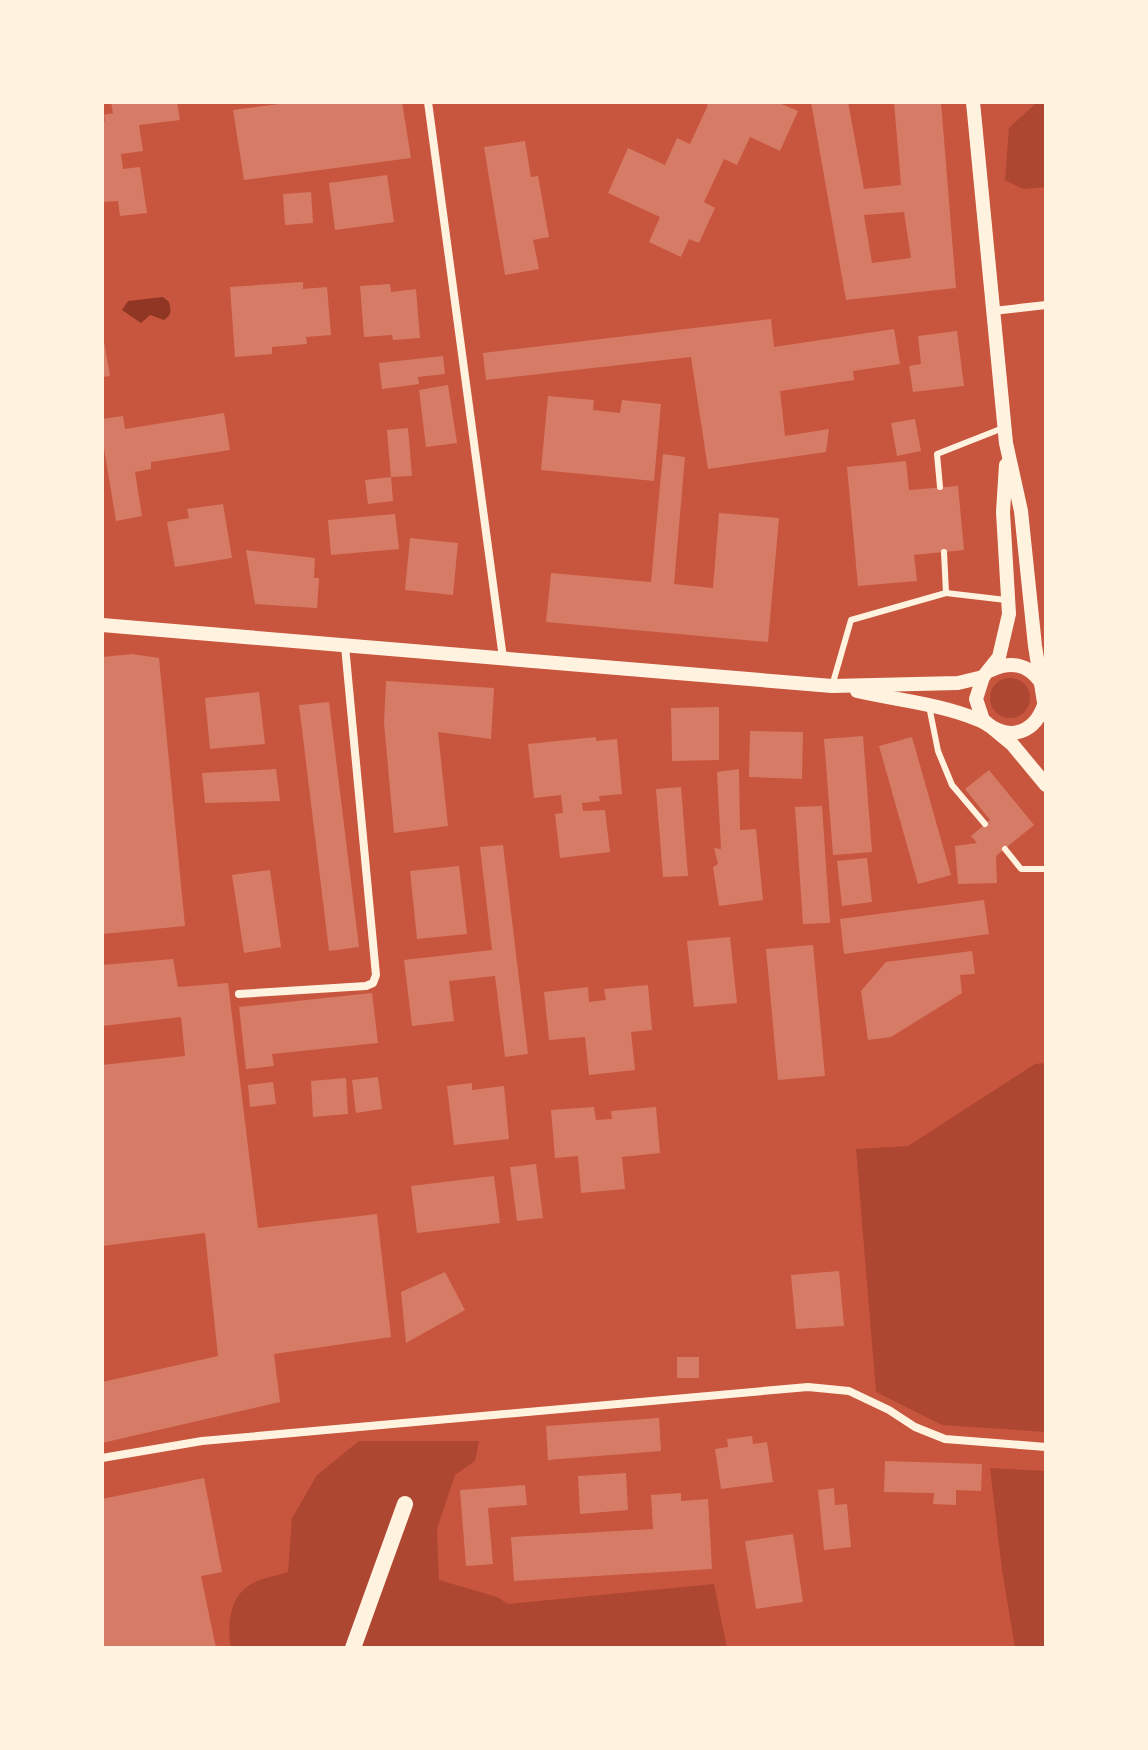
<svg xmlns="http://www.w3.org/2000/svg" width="1148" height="1750" viewBox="0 0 1148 1750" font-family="'Roboto Serif',serif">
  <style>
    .green { fill: #ae4732 }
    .water { fill: #8f3625 }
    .building { fill: #d67c66; fill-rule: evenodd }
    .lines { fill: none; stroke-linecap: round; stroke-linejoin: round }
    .service { stroke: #fff3e0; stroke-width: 6 }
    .minor { stroke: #fff3e0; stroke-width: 8 }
    .tertiary { stroke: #fff3e0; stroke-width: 14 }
    .secondary { stroke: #fff3e0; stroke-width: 16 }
  </style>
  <rect width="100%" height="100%" fill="#c8553d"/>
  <g class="green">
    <path d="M1034,102H1046V187L1023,189L1005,180L1009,128L1034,105Z"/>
    <circle cx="1010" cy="698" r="20"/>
    <path d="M1046,1063V1432L942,1425L876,1392L856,1149L908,1146L1035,1064Z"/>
    <path d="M359,1441H479L475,1461L455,1475L437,1529L439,1580L497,1597L508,1604L714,1584L727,1648H231C227,1626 229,1597 251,1584C262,1578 276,1576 288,1572L292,1518L317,1475Z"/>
    <path d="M990,1468L1046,1471V1648H1015L1002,1570Z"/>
  </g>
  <path class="water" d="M163,297L169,302C171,310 172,315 164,320L150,315L141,323L122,310L128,301Z"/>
  <g class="building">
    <path d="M111,102H177L180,120L139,125L143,151L121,154L123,169L140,167L147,213L120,216L118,201L102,202V121H105L104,115L113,113Z"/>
    <path d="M294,102H402L411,158L244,180L233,110Z"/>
    <path d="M701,102H777L798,111L780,151L750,137L737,165L724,159L704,202L715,208L699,243L689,239L681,257L649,242L660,217L608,193L628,148L665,165L677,138L690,144L708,105Z"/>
    <path d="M811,102H848L864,189L901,185L894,102H941L956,288L846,300ZM904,212L911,258L872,263L864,215Z"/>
    <path d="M525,141L531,177L538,176L549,237L533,240L539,269L505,275L484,147Z"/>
    <path d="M387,175L394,222L335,230L329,183Z"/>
    <path d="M311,192L313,223L285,225L283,194Z"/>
    <path d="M303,282V289L327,287L331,335L306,337L307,344L272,347V354L235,357L230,287Z"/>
    <path d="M390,284L391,292L416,289L420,338L393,340L392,335L364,337L360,286Z"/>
    <path d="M771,319L774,347L894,329L900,364L853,371L854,380L780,391L785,436L829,429L826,452L708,469L691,357L486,380L483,353Z"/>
    <path d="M102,330L110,376L102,377Z"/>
    <path d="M957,331L964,386L913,392L909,366L921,364L918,336Z"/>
    <path d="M443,356L445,374L418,377L419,384L382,389L379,363Z"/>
    <path d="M448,385L457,443L426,447L419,390Z"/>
    <path d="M548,396L594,400L593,410L620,413L622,400L661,404L654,481L541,470Z"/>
    <path d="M224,413L230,450L151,462V469L135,472L142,516L116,521L102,436V419L123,416L125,429Z"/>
    <path d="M915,419L921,451L897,456L891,423Z"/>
    <path d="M408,428L412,476L391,477L387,430Z"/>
    <path d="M663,454L685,457L674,584L713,588L719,513L779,518L768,642L546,622L551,573L651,582Z"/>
    <path d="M906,461L909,490L958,486L964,550L914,555L917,581L858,586L847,467Z"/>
    <path d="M391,477L393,501L368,504L365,480Z"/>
    <path d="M223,504L232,558L175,567L167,522L189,518L187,509Z"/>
    <path d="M395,514L399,549L331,555L328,520Z"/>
    <path d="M410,538L458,543L453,595L405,590Z"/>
    <path d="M246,550L315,558L314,578H319L317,608L255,604Z"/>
    <path d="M132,654L159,658L185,926L102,934V657Z"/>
    <path d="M386,681L494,688L491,739L438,732L448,826L394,833L384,723Z"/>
    <path d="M259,692L265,744L210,749L205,698Z"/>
    <path d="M329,702L359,947L329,951L299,705Z"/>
    <path d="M719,707V760L672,761L671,708Z"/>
    <path d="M750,731L803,732L802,779L749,777Z"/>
    <path d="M863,736L872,852L833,855L824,739Z"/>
    <path d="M596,737V741L617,739L622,794L599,796L600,801L582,803L583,811L605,810L610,852L560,858L555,814L563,813L561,795L534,798L528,744Z"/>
    <path d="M912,737L951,875L918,884L879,746Z"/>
    <path d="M276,769L280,801L205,803L202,773Z"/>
    <path d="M739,769L740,830L756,829L763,900L719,906L713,867L718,864L714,848L721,849L717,772Z"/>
    <path d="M989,770L1034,825L996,856L997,883L958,884L955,846L977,843L971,836L990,820L965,789Z"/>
    <path d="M681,787L688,876L663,877L656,789Z"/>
    <path d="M822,806L830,923L803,924L795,807Z"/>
    <path d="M503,845L528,1054L505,1057L495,976L449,981L454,1021L412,1026L404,960L492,950L480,847Z"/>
    <path d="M867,858L872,902L842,906L837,861Z"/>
    <path d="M459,866L467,934L417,939L410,871Z"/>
    <path d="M270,870L281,947L244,953L232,875Z"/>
    <path d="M984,900L989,934L844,954L840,919Z"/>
    <path d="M730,937L737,1003L694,1007L687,941Z"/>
    <path d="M813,945L825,1076L778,1080L766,949Z"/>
    <path d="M972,951L975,974L960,975L962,993L891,1037L868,1040L861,991L886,962Z"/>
    <path d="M173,959L178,987L228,983L258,1228L377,1214L391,1337L274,1354L280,1402L102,1443V1382L218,1356L205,1233L102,1246V1065L185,1056L181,1017L102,1026V965Z"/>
    <path d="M648,985L652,1030L631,1032L635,1070L589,1075L585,1037L549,1040L544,992L588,987L589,1002L606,1000L604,989Z"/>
    <path d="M372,993L378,1043L272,1054L274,1066L246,1069L239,1007Z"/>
    <path d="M378,1077L382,1109L356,1113L352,1080Z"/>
    <path d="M346,1078L348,1114L313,1117L311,1081Z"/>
    <path d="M273,1082L276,1104L250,1107L248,1085Z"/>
    <path d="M472,1083V1090L504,1086L509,1139L454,1145L447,1086Z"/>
    <path d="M594,1107L596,1120L612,1119L611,1111L656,1107L660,1153L622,1157L625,1189L581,1193L578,1156L555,1158L551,1110Z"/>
    <path d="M536,1164L543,1218L517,1221L510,1167Z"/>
    <path d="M494,1176L500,1223L417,1233L411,1186Z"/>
    <path d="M839,1271L844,1326L796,1329L791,1275Z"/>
    <path d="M445,1272L465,1310L406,1343L401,1292Z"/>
    <rect x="677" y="1357" width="22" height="21"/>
    <path d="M659,1418L661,1451L548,1460L546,1426Z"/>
    <path d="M752,1436L753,1444L767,1442L773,1482L721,1489L715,1449L728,1447L727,1439Z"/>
    <path d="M885,1461L982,1464L981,1491L956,1490V1505L933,1504L934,1493L884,1492Z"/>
    <path d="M626,1473L628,1510L580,1514L578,1476Z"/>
    <path d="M204,1478L222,1572L201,1576L216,1648H102V1499Z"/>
    <path d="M525,1485L527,1505L488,1508L493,1564L466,1566L460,1490Z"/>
    <path d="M834,1488L835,1505L847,1504L851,1547L824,1550L818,1490Z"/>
    <path d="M681,1493V1501L708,1499L712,1569L514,1581L511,1537L653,1529L651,1495Z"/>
    <path d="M793,1534L803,1602L756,1609L745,1541Z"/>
  </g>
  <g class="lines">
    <g class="service">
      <path d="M940,487L937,454L1003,428"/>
      <path d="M946,593L1006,600"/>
      <path d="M832,686L851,620L946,593L944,552"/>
      <path d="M929,706L938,751L952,785L985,824"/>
      <path d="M1005,849L1021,869H1046"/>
    </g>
    <g class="minor">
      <path d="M428,102L503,658"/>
      <path d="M993,311L1046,305"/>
      <path d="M239,994L366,986L373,983L376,975L345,646"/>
      <path d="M102,1458L202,1441L808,1387L849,1391L889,1410L915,1427L945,1439L1046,1447"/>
    </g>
    <g class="tertiary">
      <path d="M973,102L1006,443L1021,511L1035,646L1046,715"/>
      <path d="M1006,465L1003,512L1009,614L999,657L983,677L976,699L983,720L1012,744L1046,785"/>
      <path d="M102,625L832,686L958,683L983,677"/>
      <path d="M991,670C1011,661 1027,664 1040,681"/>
      <path d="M857,691C897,700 941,704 979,720C990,725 1000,734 1013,733C1030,731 1039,720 1044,705"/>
    </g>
    <path class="secondary" d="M353,1648L405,1504"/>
  </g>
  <rect width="1148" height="1750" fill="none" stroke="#fff3e0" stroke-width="208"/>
</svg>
